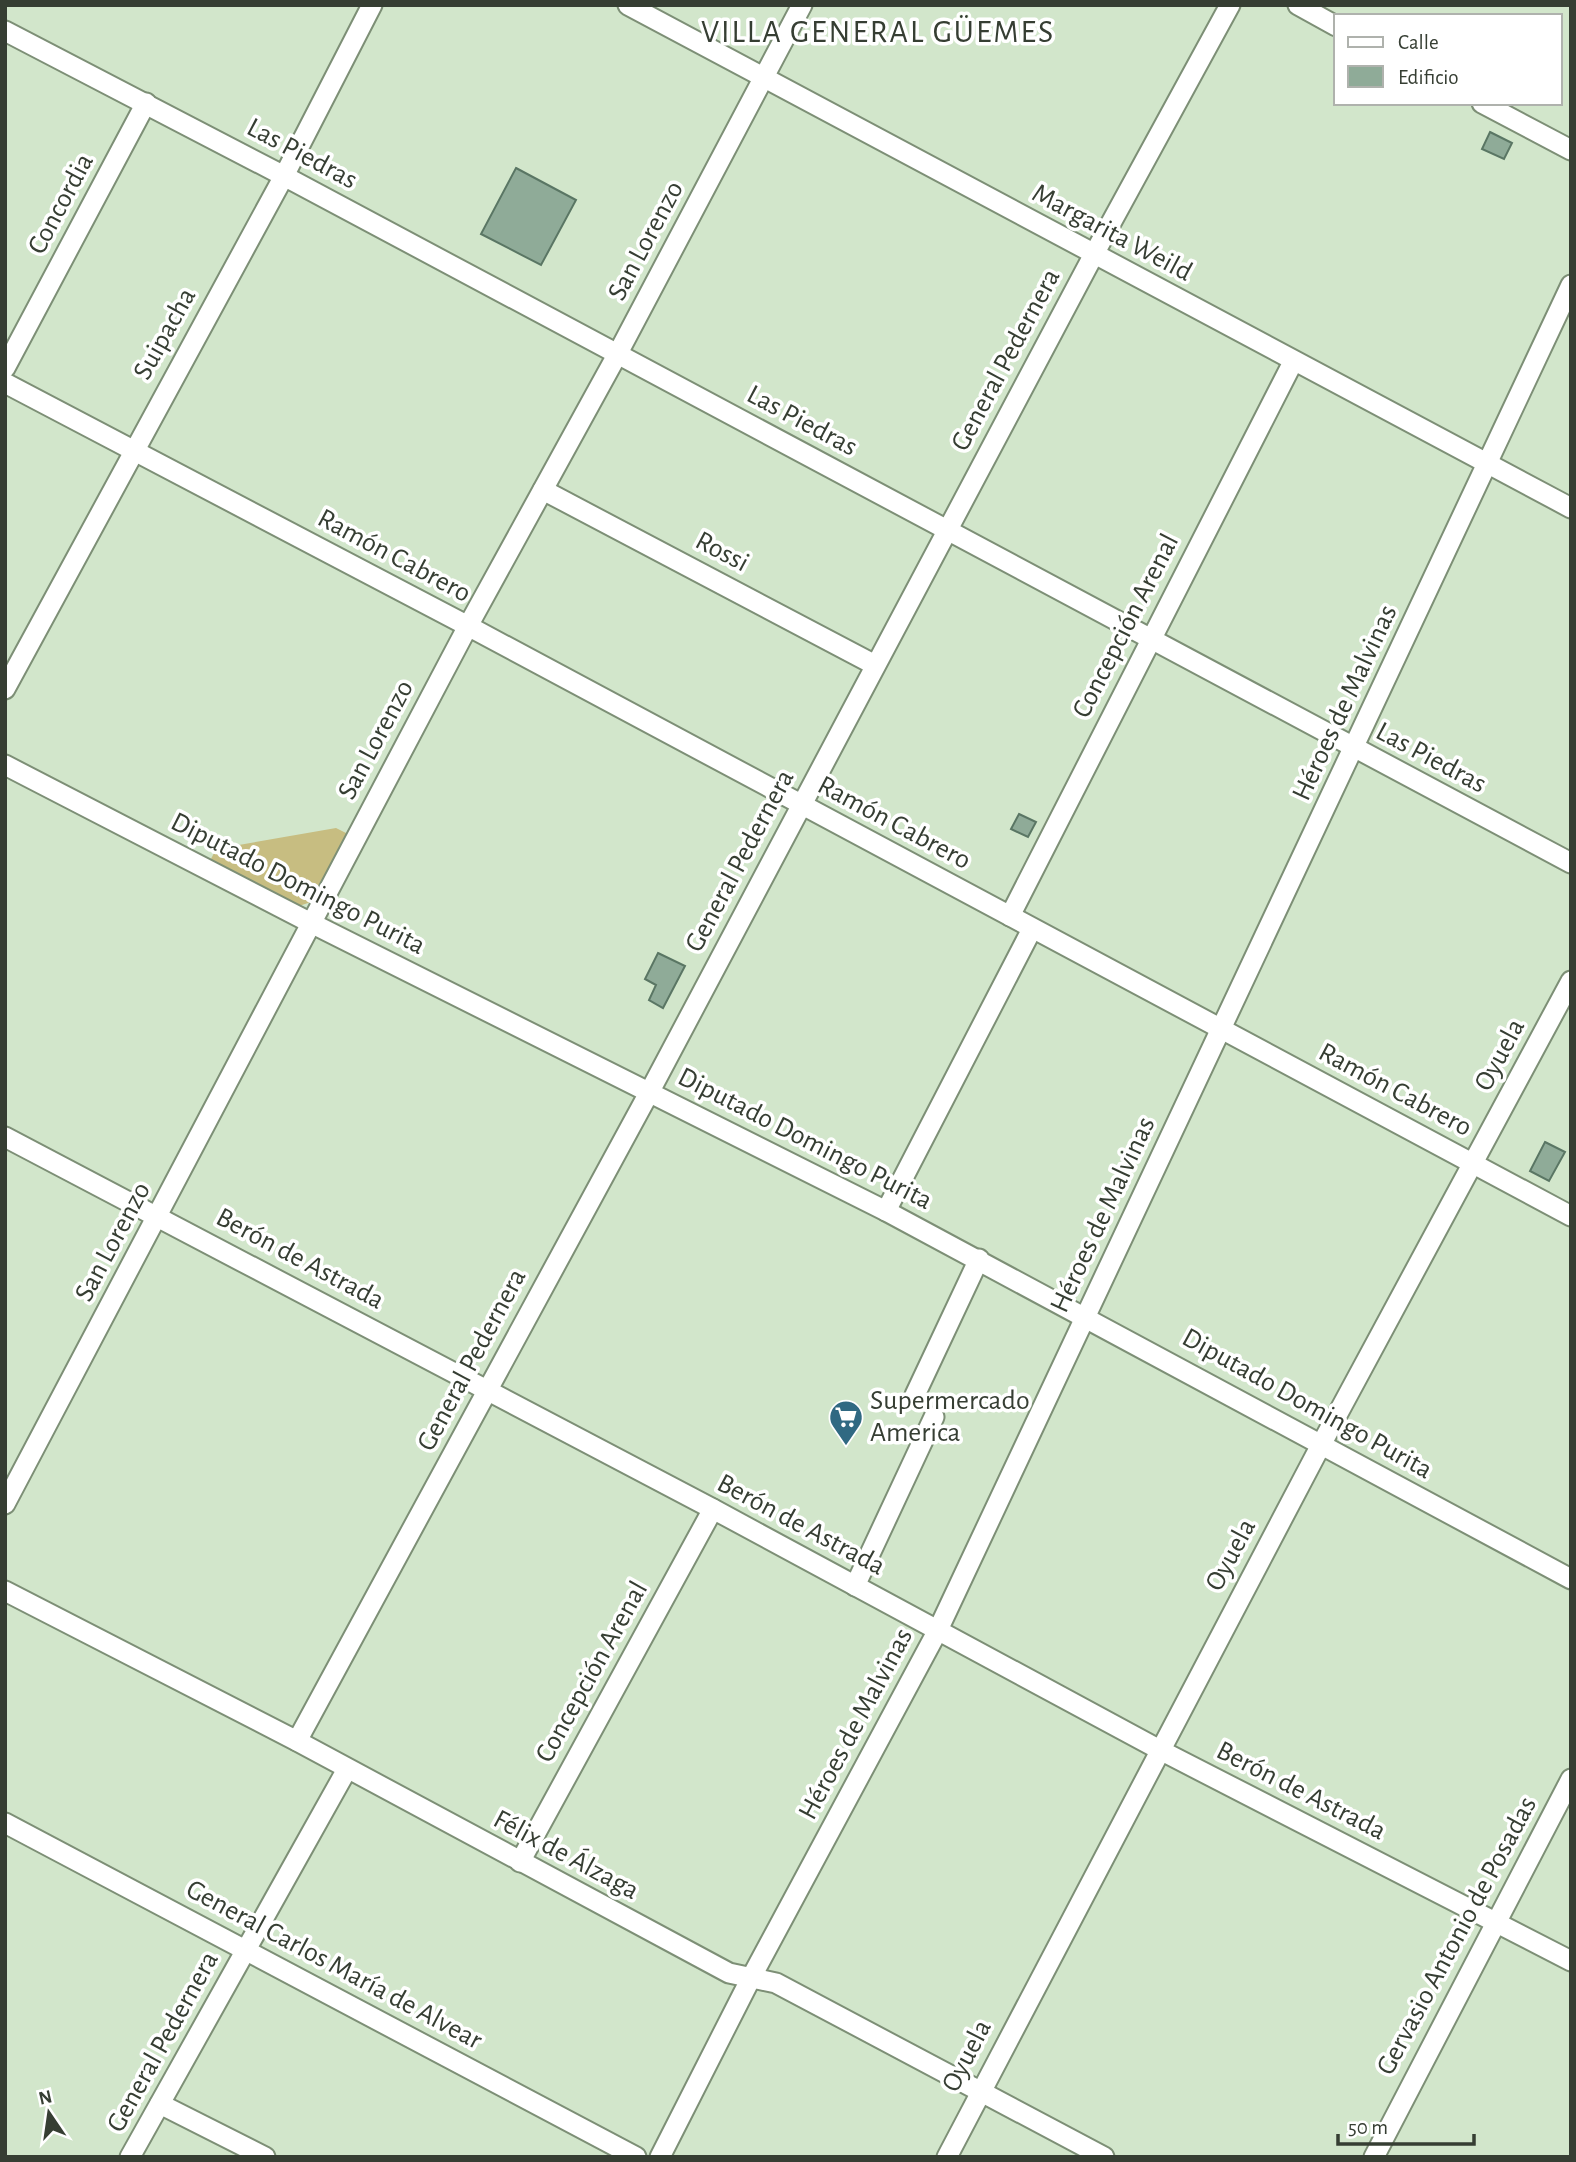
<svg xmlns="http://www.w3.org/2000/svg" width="1576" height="2162" viewBox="0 0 1576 2162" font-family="'Alegreya Sans',sans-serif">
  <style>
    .green { fill: #c7bd81 }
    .building { fill: #8fab98; stroke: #5a7664; stroke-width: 2 }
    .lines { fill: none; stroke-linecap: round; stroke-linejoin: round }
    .minor-casing { stroke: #7d8f76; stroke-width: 23 }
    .minor { stroke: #fff; stroke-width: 19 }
    .labels { text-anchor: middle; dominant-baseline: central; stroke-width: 7; stroke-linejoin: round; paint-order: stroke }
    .street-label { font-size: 28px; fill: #363e33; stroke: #fff }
    .poi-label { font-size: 28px; fill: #363e33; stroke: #fff; text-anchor: start }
    .quarter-label { font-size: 32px; letter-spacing: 2px; fill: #363e33; stroke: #fff }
  </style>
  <rect width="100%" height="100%" fill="#d2e6cb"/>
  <path class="green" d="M336,828L350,835L314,901L299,906L210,861L216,849Z"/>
  <g class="building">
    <path d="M1490,132L1512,143L1504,159L1482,149Z"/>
    <path d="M516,168L576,200L541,265L481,234Z"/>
    <path d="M1019,814L1036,822L1028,837L1011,829Z"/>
    <path d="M658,953L685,966L663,1008L649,1000L656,985L645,979Z"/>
    <path d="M1545,1142L1565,1152L1549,1181L1530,1171Z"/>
  </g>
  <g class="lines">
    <g class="minor-casing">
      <g id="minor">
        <path d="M628,5L1571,508"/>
        <path d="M1298,5L1336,26"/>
        <path d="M5,31L284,176L1571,863"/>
        <path d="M1482,103L1571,150"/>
        <path d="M5,368L146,103"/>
        <path d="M5,383L468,626L1571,1216"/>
        <path d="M543,490L875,665"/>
        <path d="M5,689L284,176L372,5"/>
        <path d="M5,765L311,923L886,1211L1571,1579"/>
        <path d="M1010,916L1293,362"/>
        <path d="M5,1137L713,1509L1160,1750L1571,1961"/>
        <path d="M886,1211L1032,929"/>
        <path d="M915,1395L979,1259"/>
        <path d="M5,1504L468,626L617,355L802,5"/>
        <path d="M855,1586L934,1417"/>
        <path d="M5,1591L297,1741L729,1973L776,1983L1104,2157"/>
        <path d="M297,1741L650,1091L1093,256L1230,5"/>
        <path d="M5,1823L636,2157"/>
        <path d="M520,1862L713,1509"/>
        <path d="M160,2104L265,2157"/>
        <path d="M130,2157L346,1771"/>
        <path d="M660,2157L751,1978L938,1630L1571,285"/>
        <path d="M947,2157L1322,1443L1571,981"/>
        <path d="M1374,2157L1571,1779"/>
      </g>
    </g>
    <use href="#minor" class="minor"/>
  </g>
  <defs>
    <g id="supermarket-pin" transform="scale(1.75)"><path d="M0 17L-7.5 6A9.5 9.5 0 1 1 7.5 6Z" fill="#306982" stroke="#fff"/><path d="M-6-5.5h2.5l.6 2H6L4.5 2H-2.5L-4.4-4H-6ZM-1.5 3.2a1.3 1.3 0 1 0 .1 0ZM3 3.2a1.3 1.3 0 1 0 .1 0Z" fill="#fff"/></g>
  </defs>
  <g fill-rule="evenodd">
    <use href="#supermarket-pin" x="846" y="1417"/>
  </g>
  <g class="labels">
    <g class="street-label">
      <text transform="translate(302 154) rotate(28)">Las Piedras</text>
      <text transform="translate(61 204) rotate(-62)">Concordia</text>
      <text transform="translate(1112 233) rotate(28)">Margarita Weild</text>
      <text transform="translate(646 241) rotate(-62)">San Lorenzo</text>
      <text transform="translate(165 334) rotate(-61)">Suipacha</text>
      <text transform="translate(1006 360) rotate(-62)">General Pedernera</text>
      <text transform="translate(802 421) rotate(28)">Las Piedras</text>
      <text transform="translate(722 552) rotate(28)">Rossi</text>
      <text transform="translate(394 556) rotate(28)">Ramón Cabrero</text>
      <text transform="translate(1126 626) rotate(-63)">Concepción Arenal</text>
      <text transform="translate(1345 703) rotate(-65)">Héroes de Malvinas</text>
      <text transform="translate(376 740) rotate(-62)">San Lorenzo</text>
      <text transform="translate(1431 758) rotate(28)">Las Piedras</text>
      <text transform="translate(894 823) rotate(28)">Ramón Cabrero</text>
      <text transform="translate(740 861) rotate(-62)">General Pedernera</text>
      <text transform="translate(298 884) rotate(27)">Diputado Domingo Purita</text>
      <text transform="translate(1500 1055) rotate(-62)">Oyuela</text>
      <text transform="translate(1395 1090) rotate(28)">Ramón Cabrero</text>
      <text transform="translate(805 1139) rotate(27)">Diputado Domingo Purita</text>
      <text transform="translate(1103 1215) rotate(-65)">Héroes de Malvinas</text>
      <text transform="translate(113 1242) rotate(-62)">San Lorenzo</text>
      <text transform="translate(300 1259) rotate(28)">Berón de Astrada</text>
      <text transform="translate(472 1360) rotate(-62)">General Pedernera</text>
      <text transform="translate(1307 1404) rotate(29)">Diputado Domingo Purita</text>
      <text transform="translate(801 1525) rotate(28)">Berón de Astrada</text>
      <text transform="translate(1231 1555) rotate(-62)">Oyuela</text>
      <text transform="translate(592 1672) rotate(-61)">Concepción Arenal</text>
      <text transform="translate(856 1724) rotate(-62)">Héroes de Malvinas</text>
      <text transform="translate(1301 1791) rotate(27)">Berón de Astrada</text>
      <text transform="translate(566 1855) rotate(28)">Félix de Álzaga</text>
      <text transform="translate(1457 1936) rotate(-62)">Gervasio Antonio de Posadas</text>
      <text transform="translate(334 1965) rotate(28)">General Carlos María de Alvear</text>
      <text transform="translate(163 2042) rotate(-61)">General Pedernera</text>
      <text transform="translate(967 2056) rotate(-63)">Oyuela</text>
    </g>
    <g class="poi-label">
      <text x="870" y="1401">Supermercado<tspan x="870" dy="32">America</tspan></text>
    </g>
    <g class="quarter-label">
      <text x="878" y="32">VILLA GENERAL GÜEMES</text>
    </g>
  </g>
  <rect width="1576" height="2162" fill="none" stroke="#363e33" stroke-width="14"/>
  <rect x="1334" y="14" width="228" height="91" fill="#ffffff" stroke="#afb2ad" stroke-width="2"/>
  <rect x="1348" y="37" width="35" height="10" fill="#ffffff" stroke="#afb2ad" stroke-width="2"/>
  <text x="1398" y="49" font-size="21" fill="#363e33">Calle</text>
  <rect x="1348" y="66" width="35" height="21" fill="#8fab98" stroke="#afb2ad" stroke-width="2"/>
  <text x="1398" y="84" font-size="21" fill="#363e33">Edificio</text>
  <g transform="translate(49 2113) rotate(347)" stroke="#ffffff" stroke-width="5" paint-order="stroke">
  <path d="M0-5L12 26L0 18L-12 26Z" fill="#363e33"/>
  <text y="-10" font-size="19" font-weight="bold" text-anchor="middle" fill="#363e33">N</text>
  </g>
  <path d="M1338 2134v10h136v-10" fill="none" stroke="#363e33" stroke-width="3.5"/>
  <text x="1348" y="2134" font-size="21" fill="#363e33" stroke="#ffffff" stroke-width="5" paint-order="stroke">50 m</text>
</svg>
